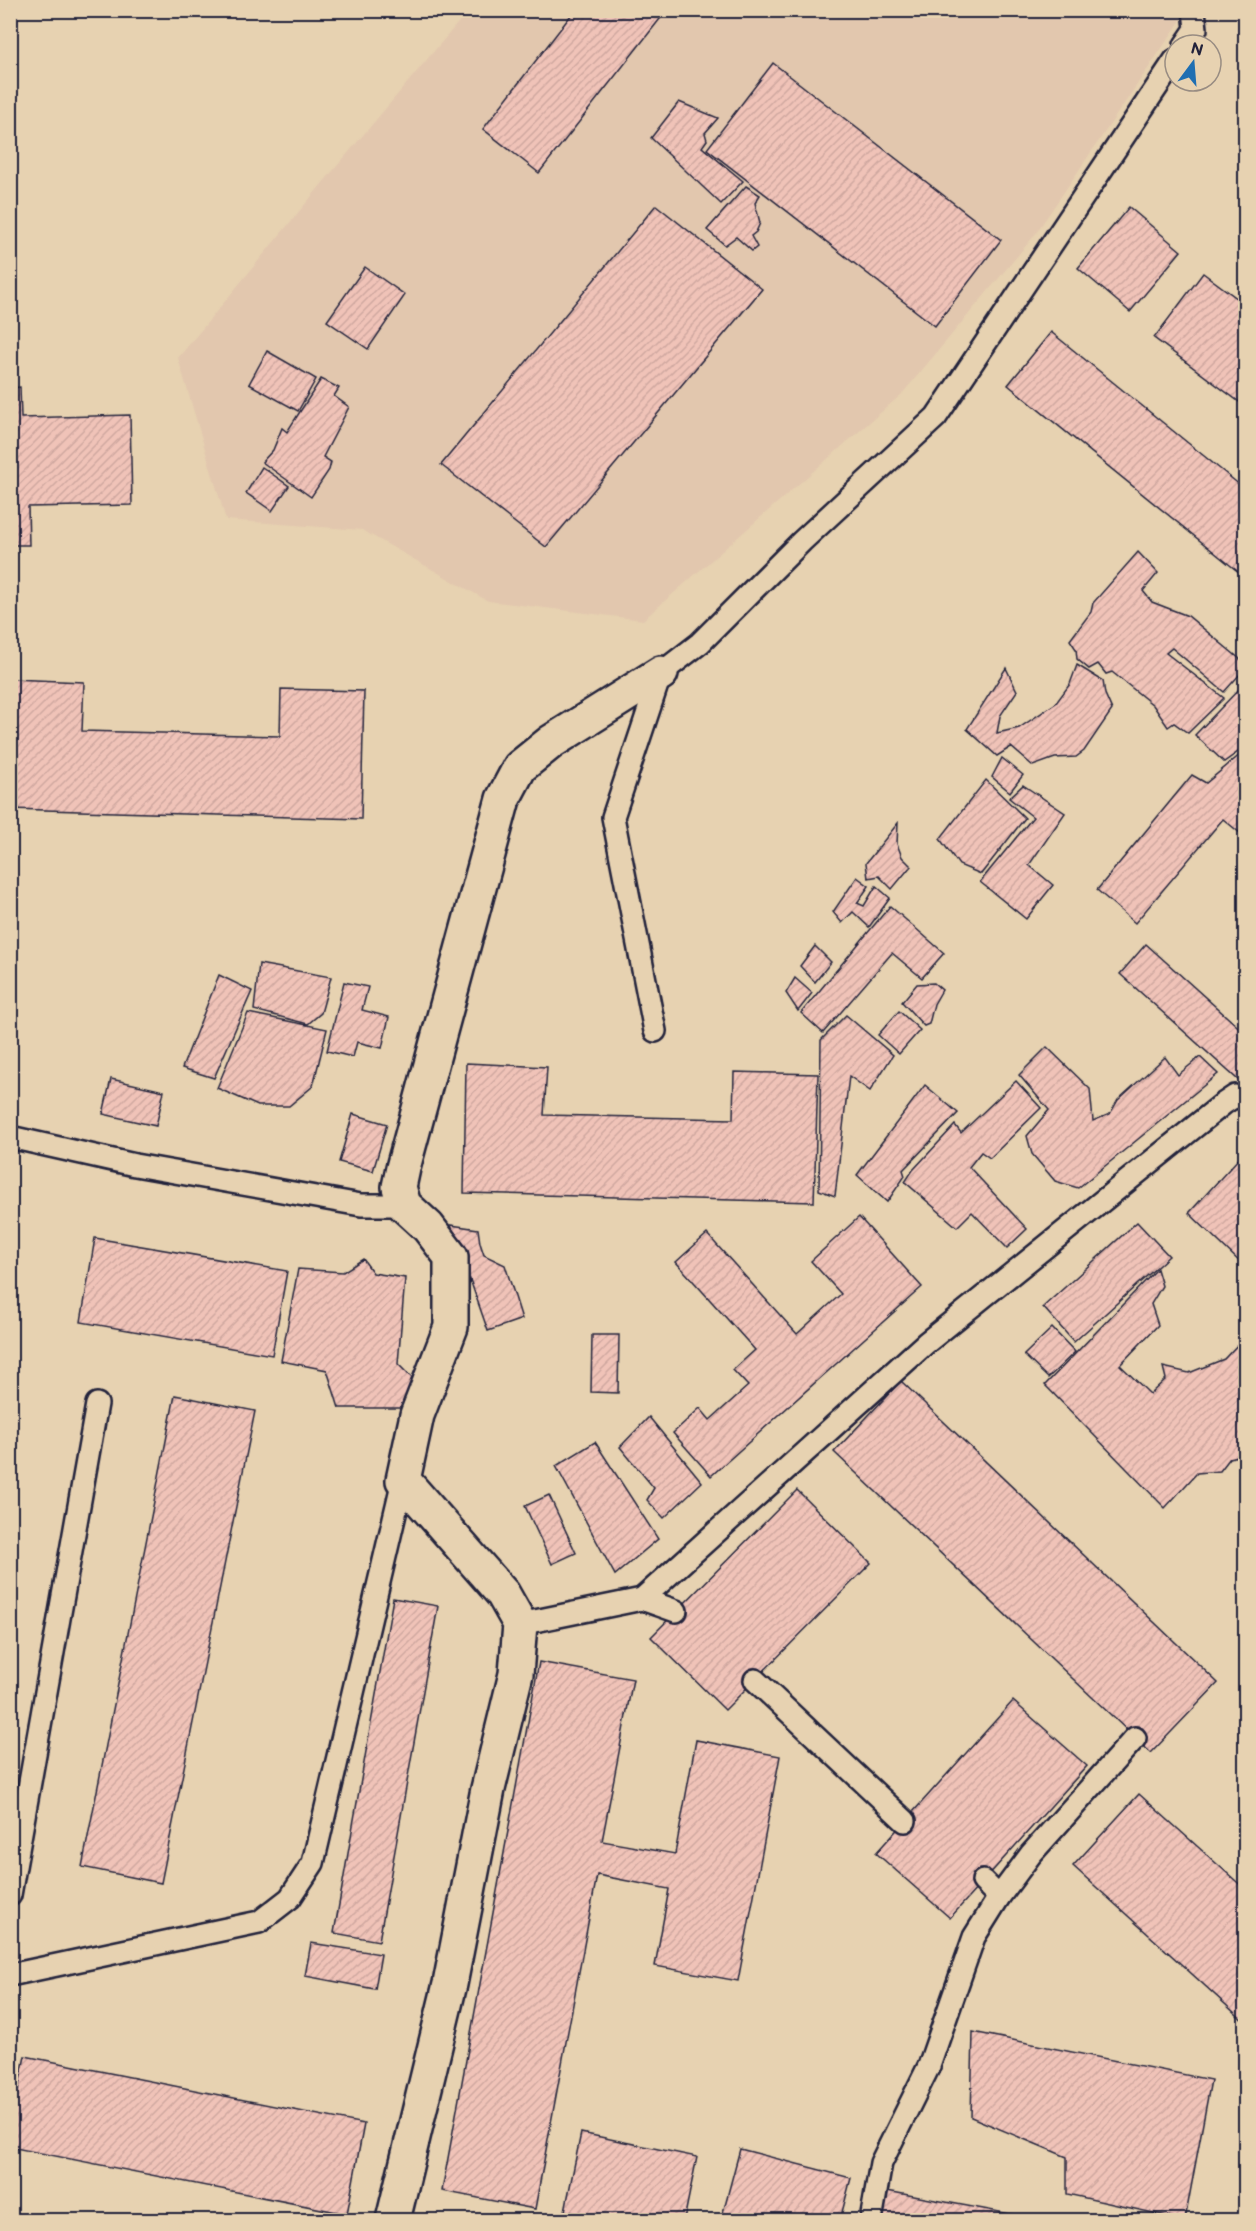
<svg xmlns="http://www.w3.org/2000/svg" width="1256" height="2231" viewBox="0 0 1256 2231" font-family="'Balsamiq Sans',sans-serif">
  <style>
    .built { fill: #e2c7ae }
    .building { fill: url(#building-hatch); stroke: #22223b; stroke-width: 1.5 }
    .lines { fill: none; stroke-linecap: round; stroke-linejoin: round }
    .lane-casing { stroke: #22223b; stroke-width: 26 }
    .street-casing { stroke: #22223b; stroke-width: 38 }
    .lane { stroke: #e7d2b1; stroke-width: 21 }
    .street { stroke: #e7d2b1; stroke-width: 33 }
  </style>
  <defs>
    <pattern id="building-hatch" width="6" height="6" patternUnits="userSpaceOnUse" patternTransform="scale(1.5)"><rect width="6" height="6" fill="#f0c3b8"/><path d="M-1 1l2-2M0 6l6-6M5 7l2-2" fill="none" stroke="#cea79f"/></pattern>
  </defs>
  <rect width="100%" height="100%" fill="#e7d2b1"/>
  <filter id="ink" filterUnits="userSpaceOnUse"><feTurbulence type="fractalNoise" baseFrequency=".0167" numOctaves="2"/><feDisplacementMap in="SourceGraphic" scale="12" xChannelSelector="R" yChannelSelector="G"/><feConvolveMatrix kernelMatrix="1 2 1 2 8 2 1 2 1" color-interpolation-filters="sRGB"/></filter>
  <g filter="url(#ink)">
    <path class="built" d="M1173,10L1181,20L1034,236L902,394L643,620L488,601L362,530L226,520L178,358L321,185L468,11Z"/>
    <g class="building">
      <path d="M575,10H667L539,173L483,129Z"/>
      <path d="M773,63L1001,240L935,326L707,149Z"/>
      <path d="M679,102L718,118L705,133L707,140L702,147L743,181L721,204L651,138Z"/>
      <path d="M746,186L760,195L755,203L760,223L756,232L751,236L757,247L752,251L736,237L725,245L707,230Z"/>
      <path d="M656,205L762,289L546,547L441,465Z"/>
      <path d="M1129,207L1181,251L1130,312L1078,268Z"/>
      <path d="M365,267L405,295L368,349L327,321Z"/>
      <path d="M1203,273L1246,305V407L1154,338Z"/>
      <path d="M1051,332L1246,490V578L1008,385Z"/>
      <path d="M267,351L316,379L298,411L249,384Z"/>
      <path d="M321,379L339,388L334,396L349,407L323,457L331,462L329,470L311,497L262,462L273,450L282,428L287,432Z"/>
      <path d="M20,387L21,418L130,415L132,505L28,507L29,545H10V388Z"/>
      <path d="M262,467L289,486L272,511L246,493Z"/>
      <path d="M1138,552L1158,573L1143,591L1152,602L1188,616L1246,664V677L1241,673L1224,692L1172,648L1166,653L1224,698L1188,733L1174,723L1168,727L1153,705L1112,672L1106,674L1098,664L1089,669L1077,659L1076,649L1070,640L1091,612L1093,603Z"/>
      <path d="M1077,665L1103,681L1105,694L1112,710L1084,751L1076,757L1055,758L1033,766L1011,747L997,756L967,729L1006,668L1017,691L1000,716L997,733L1019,728L1056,703L1070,684Z"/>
      <path d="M10,679L84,682L82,731L280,736L281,689L364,691L361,819L10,809Z"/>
      <path d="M1242,686L1246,690V753L1241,750L1224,762L1195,735Z"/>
      <path d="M1241,754L1246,758V838L1223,819L1135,923L1097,890L1192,775L1206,783Z"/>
      <path d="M1002,758L1023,775L1010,792L992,777Z"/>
      <path d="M986,780L1025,818L981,874L959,865L940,839Z"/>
      <path d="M1023,785L1065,813L1029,865L1053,885L1026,919L980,882L1033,817L1009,798Z"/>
      <path d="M898,823L897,844L902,857L911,866L892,889L879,876L868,878L866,863Z"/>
      <path d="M857,877L869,886L857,903L864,906L876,886L890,898L869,927L853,912L842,923L833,912Z"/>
      <path d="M890,906L944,953L922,978L892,953L823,1033L801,1013Z"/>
      <path d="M1146,944L1246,1034V1087L1120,974Z"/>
      <path d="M815,946L831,962L815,982L800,966Z"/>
      <path d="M259,964L331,977L321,1013L308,1024L254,1010Z"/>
      <path d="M219,975L252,991L214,1078L182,1068Z"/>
      <path d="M795,978L812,993L798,1011L786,993Z"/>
      <path d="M344,982L368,987L362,1010L389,1017L382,1048L357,1042L353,1057L327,1051Z"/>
      <path d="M934,983L942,990L934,1004L929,1024L924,1026L902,1002L917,984Z"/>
      <path d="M899,1011L920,1030L899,1054L878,1035Z"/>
      <path d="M248,1013L327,1029L313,1086L289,1106H258L217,1088Z"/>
      <path d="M846,1015L893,1055L870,1091L849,1076L835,1196L819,1190L821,1040Z"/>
      <path d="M1047,1047L1090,1089L1093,1121L1110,1114L1118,1100L1165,1057L1178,1075L1200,1057L1218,1074L1078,1188L1055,1181L1032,1154L1027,1136L1049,1110L1019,1075Z"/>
      <path d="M466,1063L547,1067L544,1115L733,1119L734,1072L818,1074L814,1202L464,1193Z"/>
      <path d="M111,1079L164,1091L156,1126L103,1114Z"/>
      <path d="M1016,1081L1041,1108L990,1158L981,1152L969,1167L1027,1229L1007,1248L972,1212L957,1227L905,1182L913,1170L955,1125L961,1133Z"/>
      <path d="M925,1085L958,1113L903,1170L905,1176L887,1202L857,1175Z"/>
      <path d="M353,1114L387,1124L373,1171L339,1162Z"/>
      <path d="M1240,1157L1246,1163V1268L1189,1213Z"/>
      <path d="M859,1217L922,1287L711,1476L673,1433L700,1408L710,1420L748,1386L733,1370L755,1350L676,1262L707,1234L797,1334L841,1294L811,1261Z"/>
      <path d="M1137,1222L1169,1256L1074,1342L1043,1307Z"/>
      <path d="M451,1225L478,1229L480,1243L484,1255L505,1265L522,1319L488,1331Z"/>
      <path d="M95,1238L287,1271L272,1355L81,1322Z"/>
      <path d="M363,1259L373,1273L405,1278L398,1364L412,1378L406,1408H339L327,1370L281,1361L298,1269L343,1272Z"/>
      <path d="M1157,1269L1162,1286L1151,1304L1158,1325L1120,1365L1150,1394L1166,1379L1163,1367L1189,1373L1224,1359L1242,1340L1246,1308V1450L1242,1455L1230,1458L1220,1471L1197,1473L1165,1508L1045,1385Z"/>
      <path d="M1052,1328L1075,1352L1048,1378L1024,1355Z"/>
      <path d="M592,1335H619L618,1393L591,1392Z"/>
      <path d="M901,1381L1218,1683L1151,1753L834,1452Z"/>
      <path d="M175,1395L255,1411L161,1883L82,1867Z"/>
      <path d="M649,1417L702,1482L664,1518L647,1500L654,1488L620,1447Z"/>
      <path d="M595,1442L658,1539L615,1575L556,1466Z"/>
      <path d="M797,1490L871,1563L725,1710L651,1637Z"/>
      <path d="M549,1495L576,1553L552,1564L525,1506Z"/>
      <path d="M393,1598L438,1606L379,1941L334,1933Z"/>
      <path d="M539,1662L633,1679L602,1841L675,1854L696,1740L780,1756L738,1981L655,1966L669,1889L597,1875L535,2209L442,2191Z"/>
      <path d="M1013,1701L1087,1766L950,1918L876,1853Z"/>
      <path d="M1139,1794L1246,1890V2023L1073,1866Z"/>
      <path d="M311,1943L381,1954L375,1989L305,1976Z"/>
      <path d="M973,2032L1211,2080L1185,2220L1067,2194V2157L971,2117Z"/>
      <path d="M25,2056L364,2124L347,2214L10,2147V2129Z"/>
      <path d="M581,2133L697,2157L684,2220H614L565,2211Z"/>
      <path d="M740,2149L851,2178L840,2220H721Z"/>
      <path d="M887,2191L1043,2220H882Z"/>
    </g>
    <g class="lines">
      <g class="lane-casing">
        <g id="lane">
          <path d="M1185,45L1196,29L1194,10"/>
          <path d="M655,1031L613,817L661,673L700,643L802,541L936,417L1175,60"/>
          <path d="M10,1137L135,1165L361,1205H404"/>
          <path d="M642,1599L926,1343L1223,1104L1235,1096L1246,1100"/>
          <path d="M520,1624L642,1599L676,1611"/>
          <path d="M755,1680L905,1821"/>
          <path d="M983,1881L999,1897"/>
          <path d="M10,1895L97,1404"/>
          <path d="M10,1975L259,1922L290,1898L313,1863L403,1480"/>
          <path d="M871,2220L881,2163L929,2066L974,1937L999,1897L1031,1854L1135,1738"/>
        </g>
      </g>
      <g class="street-casing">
        <path id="street" d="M393,2220L450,1984L488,1789L516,1674L520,1624L503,1594L403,1480L417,1415L451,1327V1257L428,1227L404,1205L399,1187L403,1168L503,799L520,767L551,742L661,673"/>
      </g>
      <use href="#lane" class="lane"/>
      <use href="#street" class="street"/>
    </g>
  </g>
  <rect width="1256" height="2231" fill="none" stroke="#e7d2b1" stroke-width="36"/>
  <rect x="18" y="18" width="1220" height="2195" fill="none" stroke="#22223b" stroke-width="2" filter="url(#ink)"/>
  <g transform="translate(1193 63) rotate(16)"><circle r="28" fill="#e7d2b1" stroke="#988c82" stroke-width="1.5"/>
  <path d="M0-4.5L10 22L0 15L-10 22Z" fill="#1f6fb2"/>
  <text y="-9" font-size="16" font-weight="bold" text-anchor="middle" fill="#22223b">N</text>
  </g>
</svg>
